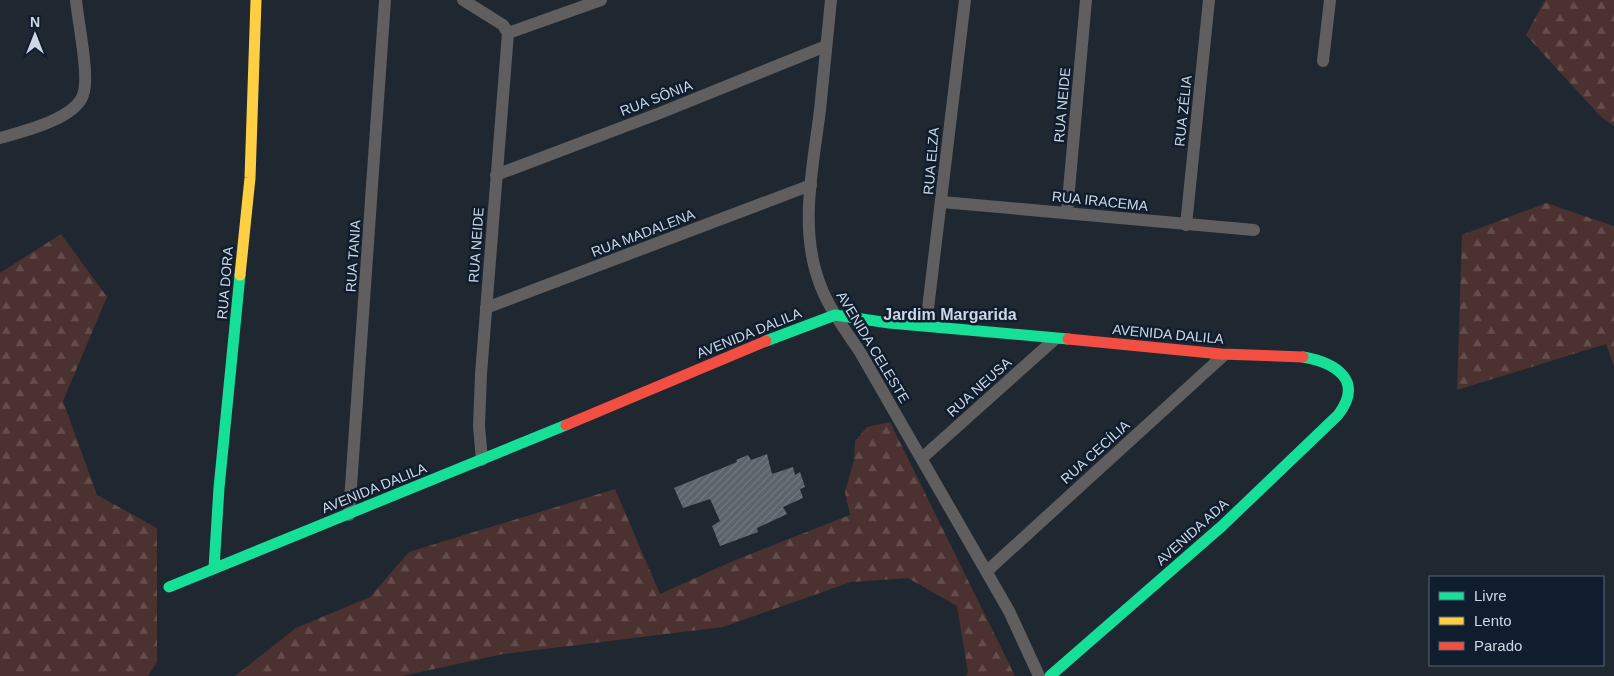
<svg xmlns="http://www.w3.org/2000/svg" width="1614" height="676" viewBox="0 0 1614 676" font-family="Arial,sans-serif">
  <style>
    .forest { fill: url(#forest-firs) }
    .building { fill: url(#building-hatch) }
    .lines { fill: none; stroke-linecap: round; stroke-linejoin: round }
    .street { stroke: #605e5f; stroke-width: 12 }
    .fast { stroke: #16e098; stroke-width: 11 }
    .slow { stroke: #ffcf43; stroke-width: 11 }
    .jam { stroke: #f24e42; stroke-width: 11 }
    .labels { text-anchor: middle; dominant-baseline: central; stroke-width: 5; stroke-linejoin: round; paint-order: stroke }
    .street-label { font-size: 14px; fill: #ced7e3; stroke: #0f1d2e }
    .quarter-label { font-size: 16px; font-weight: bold; fill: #ced7e3; stroke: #0f1d2e }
  </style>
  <defs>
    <pattern id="forest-firs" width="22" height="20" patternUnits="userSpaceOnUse" patternTransform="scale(1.25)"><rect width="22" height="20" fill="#4b312f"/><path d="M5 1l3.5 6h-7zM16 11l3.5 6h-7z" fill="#644e4d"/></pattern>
    <pattern id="building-hatch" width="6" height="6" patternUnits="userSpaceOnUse" patternTransform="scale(1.25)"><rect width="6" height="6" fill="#5c636b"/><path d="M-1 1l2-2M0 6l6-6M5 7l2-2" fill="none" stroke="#727980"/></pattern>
  </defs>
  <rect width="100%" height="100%" fill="#1f2831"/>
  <g class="forest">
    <path d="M1545,0H1614V126L1601,117L1526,35Z"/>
    <path d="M1546,203L1614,226V366L1606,344L1457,390L1462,235Z"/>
    <path d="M61,234L107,297L63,401L97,495L157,528V662L148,676H0V273Z"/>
    <path d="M890,422L1015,676H966L968,672L957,606L908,578L851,582L723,627L503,654L402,676H235L296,628L370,597L409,552L615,489L660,594L733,561L850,515L845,492L854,460L855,441L867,427Z"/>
  </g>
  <path class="building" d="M767,454L772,474L793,467L795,475L800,472L805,487L800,489L803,498L783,507L787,514L757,528L758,532L720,546L712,526L720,521L710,499L683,508L674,488L737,462L736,460L748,455L751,460Z"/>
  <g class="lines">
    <g class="street">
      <path d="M463,0L503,25L508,33"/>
      <path d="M831,0C827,37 824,73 820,110C813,168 798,230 821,287C830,310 846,331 860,352L1009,611L1039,676"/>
      <path d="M508,33L601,0"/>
      <path d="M1323,61L1330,0"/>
      <path d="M0,138C22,132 75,119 83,95C90,77 78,22 76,0"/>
      <path d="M496,175L660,113L826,46"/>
      <path d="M942,202L1254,230"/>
      <path d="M1067,212L1086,0"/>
      <path d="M1186,225L1209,0"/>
      <path d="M486,308L811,185"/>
      <path d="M926,325L965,0"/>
      <path d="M922,458L1055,339"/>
      <path d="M482,460L479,426L481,374L508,33"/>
      <path d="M349,515L385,0"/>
      <path d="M987,571L1224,355"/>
    </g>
    <g class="fast">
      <path d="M766,341L835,315L889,323L1068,339"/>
      <path d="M214,568L219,488L240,275"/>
      <path d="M169,587L566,425"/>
      <path d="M1050,676L1222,526L1338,415C1364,381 1337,363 1303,357"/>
    </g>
    <path class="slow" d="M240,275L250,178L256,0"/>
    <g class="jam">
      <path d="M1068,339L1221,354L1303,357"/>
      <path d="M566,425L766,341"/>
    </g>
  </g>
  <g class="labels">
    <g class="street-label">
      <text transform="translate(656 98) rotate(-21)">RUA SÔNIA</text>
      <text transform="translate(1062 105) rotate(-85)">RUA NEIDE</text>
      <text transform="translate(1183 111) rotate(-84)">RUA ZÉLIA</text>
      <text transform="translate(931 161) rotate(-85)">RUA ELZA</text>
      <text transform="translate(1100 201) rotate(6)">RUA IRACEMA</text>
      <text transform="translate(643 233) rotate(-21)">RUA MADALENA</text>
      <text transform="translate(476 245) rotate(-86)">RUA NEIDE</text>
      <text transform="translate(353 256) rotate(-86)">RUA TANIA</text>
      <text transform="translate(225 283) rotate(-85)">RUA DORA</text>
      <text transform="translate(749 333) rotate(-22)">AVENIDA DALILA</text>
      <text transform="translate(1168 334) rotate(5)">AVENIDA DALILA</text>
      <text transform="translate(873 347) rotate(59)">AVENIDA CELESTE</text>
      <text transform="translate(979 387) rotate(-42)">RUA NEUSA</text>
      <text transform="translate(1095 452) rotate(-42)">RUA CECÍLIA</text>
      <text transform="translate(374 488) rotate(-22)">AVENIDA DALILA</text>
      <text transform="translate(1192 532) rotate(-42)">AVENIDA ADA</text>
    </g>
    <g class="quarter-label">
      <text x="950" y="314">Jardim Margarida</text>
    </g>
  </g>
  <rect x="1429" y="576" width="175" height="90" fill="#0f1d2e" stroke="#5b6776"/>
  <rect x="1439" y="592" width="25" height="8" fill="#16e098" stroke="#5b6776"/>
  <text x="1474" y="601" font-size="15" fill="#ced7e3">Livre</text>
  <rect x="1439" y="617" width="25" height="8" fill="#ffcf43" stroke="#5b6776"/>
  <text x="1474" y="626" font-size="15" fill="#ced7e3">Lento</text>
  <rect x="1439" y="642" width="25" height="8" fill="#f24e42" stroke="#5b6776"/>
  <text x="1474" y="651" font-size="15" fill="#ced7e3">Parado</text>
  <g transform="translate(35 35)" stroke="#0f1d2e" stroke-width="4" paint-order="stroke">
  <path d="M0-4L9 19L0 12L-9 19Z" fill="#ced7e3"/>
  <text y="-8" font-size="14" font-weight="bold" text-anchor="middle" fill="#ced7e3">N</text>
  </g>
</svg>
